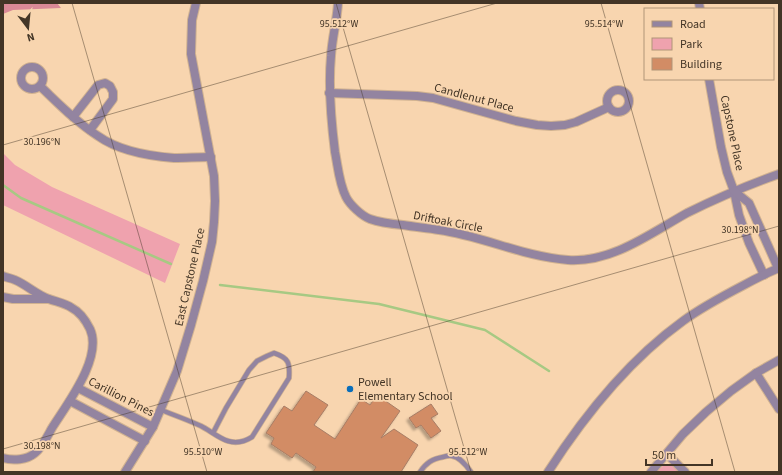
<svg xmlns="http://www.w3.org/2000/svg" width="782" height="475" viewBox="0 0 782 475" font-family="'Source Sans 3',sans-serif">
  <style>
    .green { fill: #efa2ae }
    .forest { fill: #da8996 }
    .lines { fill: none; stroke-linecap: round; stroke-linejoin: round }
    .stream { stroke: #a7c983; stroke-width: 2.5 }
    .building { fill: #d28c65; stroke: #a77d65; filter: url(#shadow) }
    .service-casing { stroke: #d0b291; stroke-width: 6 }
    .minor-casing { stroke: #d0b291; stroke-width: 10 }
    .tertiary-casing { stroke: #d0b291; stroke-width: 10 }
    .service { stroke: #9384a0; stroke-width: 4.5 }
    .minor { stroke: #9384a0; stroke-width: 8 }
    .tertiary { stroke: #9384a0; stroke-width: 8 }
    .ticks { fill: none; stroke: #433526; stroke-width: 1; stroke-opacity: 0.45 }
    .poi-dot { fill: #0a6eba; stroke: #f8d5af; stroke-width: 1.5 }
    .labels { text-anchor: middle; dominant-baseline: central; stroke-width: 3.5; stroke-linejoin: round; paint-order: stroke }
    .street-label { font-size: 12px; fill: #433526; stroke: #f8d5af }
    .poi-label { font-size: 12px; fill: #433526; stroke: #f8d5af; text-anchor: start }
    .ticks-label { font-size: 10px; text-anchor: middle; fill: #433526; stroke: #f8d5af; stroke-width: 3.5; stroke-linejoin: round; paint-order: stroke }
  </style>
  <defs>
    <filter id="shadow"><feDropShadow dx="-2.5" dy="2.5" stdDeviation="1" flood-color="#0004"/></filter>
  </defs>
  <rect width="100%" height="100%" fill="#f8d5af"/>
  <g class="green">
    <path d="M3,153L15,165L52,187L180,244L165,283L3,205Z"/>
    <path d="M665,464H670L681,472H656Z"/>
  </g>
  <path class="forest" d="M3,3H57L61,8L13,10L3,14Z"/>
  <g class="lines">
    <g class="stream">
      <path d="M3,185L21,198L171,264"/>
      <path d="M220,285L379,304L485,330L549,371"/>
    </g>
  </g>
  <g class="building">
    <path d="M306,391L328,405L314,425L335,439L361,399L370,405L377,395L400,411L381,438L394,429L418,445L401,472H313L316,467L296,453L292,458L271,444L274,438L266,433L284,406L292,411Z"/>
    <path d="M431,404L438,414L431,418L441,431L431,438L421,425L416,428L409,418Z"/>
  </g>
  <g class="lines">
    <g class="service-casing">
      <g id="service">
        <path d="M161,410C174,415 188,420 201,426C209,430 220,439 228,441C237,444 244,442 252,437L289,378C290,363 289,358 274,353L267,356L257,361L249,370L226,408L213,433"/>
        <path d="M420,472C426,463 432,459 443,457C446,456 449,455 452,456C460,457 466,465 471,472"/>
      </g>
    </g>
    <g class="minor-casing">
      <g id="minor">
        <path d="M338,3C337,21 332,38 331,56C328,88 331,120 335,152C338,167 339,183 346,197C350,205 362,216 370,219C381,223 392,224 403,225C415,227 427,228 439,230C483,236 524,257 568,260C612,263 651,233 687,213C717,198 748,185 779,174"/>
        <path d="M699,3L700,9"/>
        <circle cx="32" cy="78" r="11"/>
        <path d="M709,79L721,147L727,172L734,191L739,215L749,243L764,275"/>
        <path d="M40,86C58,103 76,122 98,136C119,151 148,156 174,158C186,158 198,157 211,157"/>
        <circle cx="618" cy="101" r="11"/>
        <path d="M329,93L417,96L433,98L516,121L537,125L551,126L565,125L576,122L609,107"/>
        <path d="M73,117L98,85L105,83L110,86L113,92V99L90,130"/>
        <path d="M734,191L749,203L778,268"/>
        <path d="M3,276C7,278 11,278 15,280C27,285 37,295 49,299C57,302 65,303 72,308C80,312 86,321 90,329C103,358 67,404 52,428C48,435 42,448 35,453C27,460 13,461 3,458"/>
        <path d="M3,297L13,299H48"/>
        <path d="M756,373L779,409"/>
        <path d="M78,388L153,427"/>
        <path d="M70,401L145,441"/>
        <path d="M667,454L685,472"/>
        <path d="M125,472L153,427L177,371L191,325L203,281L212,242L214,222L215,201L214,176L191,54L192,20L196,3"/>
        <path d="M651,472L683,434L706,412L731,391L756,373L779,360"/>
      </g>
    </g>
    <g class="tertiary-casing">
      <path id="tertiary" d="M548,472C584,416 629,360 683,321C702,307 723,296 744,285C755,279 767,273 779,268"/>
    </g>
    <use href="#service" class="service"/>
    <use href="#minor" class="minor"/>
    <use href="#tertiary" class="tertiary"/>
  </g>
  <path class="ticks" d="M72,3L207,472M336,3L471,472M601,3L735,472M3,145L497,3M3,449L779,226"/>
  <circle class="poi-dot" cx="350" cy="389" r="4"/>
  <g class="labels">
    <g class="street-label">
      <text transform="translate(474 98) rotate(15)">Candlenut Place</text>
      <text transform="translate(732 133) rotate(78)">Capstone Place</text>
      <text transform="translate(448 222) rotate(11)">Driftoak Circle</text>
      <text transform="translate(190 277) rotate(-77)">East Capstone Place</text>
      <text transform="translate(121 397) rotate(27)">Carillion Pines</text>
    </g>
    <g class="poi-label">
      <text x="358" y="382">Powell<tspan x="358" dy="14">Elementary School</tspan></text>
    </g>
  </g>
  <g class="ticks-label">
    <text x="339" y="27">95.512°W</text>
    <text x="604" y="27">95.514°W</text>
    <text x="42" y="145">30.196°N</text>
    <text x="740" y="233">30.198°N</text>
    <text x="42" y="449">30.198°N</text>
    <text x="203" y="455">95.510°W</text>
    <text x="468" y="455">95.512°W</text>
  </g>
  <rect width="782" height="475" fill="none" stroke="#433526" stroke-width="8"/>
  <rect x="644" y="8" width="130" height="72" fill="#f8d5af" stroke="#b09578"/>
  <rect x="652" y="21" width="20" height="6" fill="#9384a0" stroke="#b09578"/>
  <text x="680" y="28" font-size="12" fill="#433526">Road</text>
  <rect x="652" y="38" width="20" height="12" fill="#efa2ae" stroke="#b09578"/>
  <text x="680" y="48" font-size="12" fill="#433526">Park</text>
  <rect x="652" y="58" width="20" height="12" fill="#d28c65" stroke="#b09578"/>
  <text x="680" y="68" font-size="12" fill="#433526">Building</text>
  <g transform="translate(28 28) rotate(164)" stroke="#f8d5af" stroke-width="3" paint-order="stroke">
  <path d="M0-3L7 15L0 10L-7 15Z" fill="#433526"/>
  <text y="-6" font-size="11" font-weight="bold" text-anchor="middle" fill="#433526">N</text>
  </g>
  <path d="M646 459v6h66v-6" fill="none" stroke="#433526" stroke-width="2"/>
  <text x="652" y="459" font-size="12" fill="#433526" stroke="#f8d5af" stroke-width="3" paint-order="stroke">50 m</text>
</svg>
